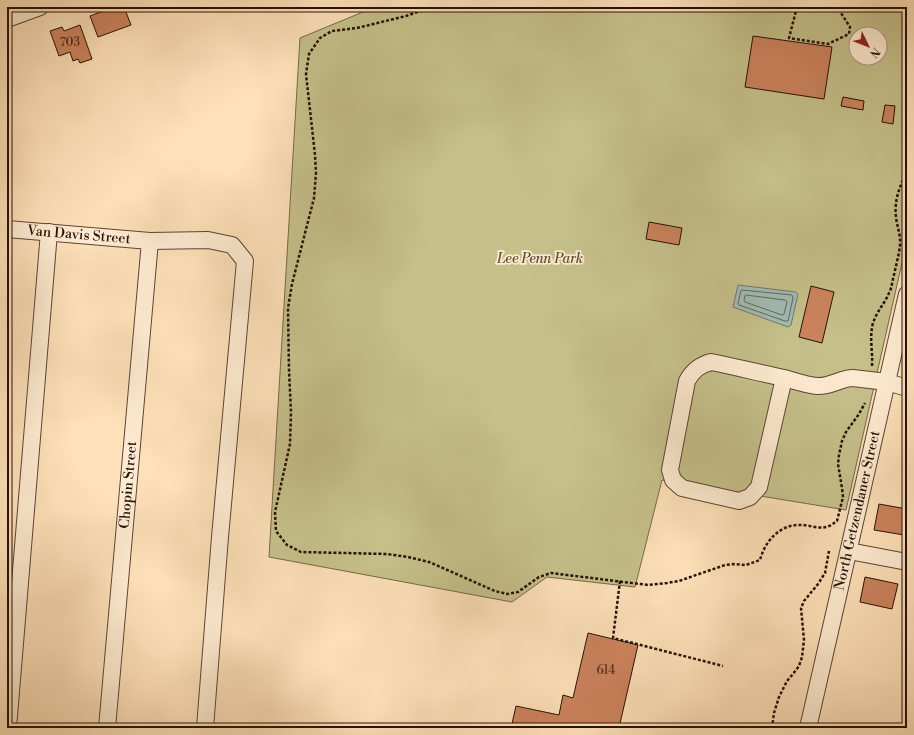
<svg xmlns="http://www.w3.org/2000/svg" width="914" height="735" viewBox="0 0 914 735" font-family="'Libre Bodoni',serif">
  <style>
    .green { fill: #c6c18b; stroke: #76684a; fill-rule: evenodd }
    .water { fill: #a1bcb5; stroke: #707770 }
    .lines { fill: none; stroke-linecap: round; stroke-linejoin: round }
    .shore { stroke: #64665e; stroke-width: 1 }
    .building { fill: #cb835d; stroke: #261008 }
    .minor-casing { stroke: #5c4434; stroke-width: 18 }
    .path { stroke: #261008; stroke-width: 2.5; stroke-dasharray: 3 2; stroke-linecap: butt }
    .minor { stroke: #feecd2; stroke-width: 16 }
    .labels { text-anchor: middle; dominant-baseline: central; stroke-width: 3.5; stroke-linejoin: round; paint-order: stroke }
    .number-label { font-size: 12px; fill: #4f2d1d }
    .street-label { font-size: 14px; fill: #261008; stroke: #feecd2 }
    .park-label { font-size: 14px; font-style: italic; fill: #5e4e36; stroke: #feecd2 }
  </style>
  <rect width="100%" height="100%" fill="#fee1b9"/>
  <filter id="stains"><feTurbulence type="fractalNoise" baseFrequency=".005" numOctaves="4"/><feColorMatrix values="0 0 0 0 .2 0 0 0 0 .09 0 0 0 0 .02 0 0 0 .5 -.17"/></filter>
  <radialGradient id="worn" r=".72"><stop offset=".6" stop-color="#630" stop-opacity="0"/><stop offset="1" stop-color="#630" stop-opacity=".3"/></radialGradient>
  <path class="green" d="M375,7H907V241L846,510L662,480L635,587L547,577L512,602L269,557L300,38ZM856,34H880V58H856Z"/>
  <path class="water" d="M738,285L796,292L798,294L791,325L788,327L733,307Z"/>
  <g class="lines">
    <g class="shore">
      <path d="M742,290L792,295L793,298L788,321H785L739,305L738,303L741,291Z"/>
      <path d="M746,295L785,300L787,302L784,314L782,315L745,302L744,300L745,296Z"/>
    </g>
  </g>
  <g class="building">
    <path d="M114,7H124L131,25L98,37L90,16Z"/>
    <path d="M80,25L92,59L80,63L78,59L73,61L70,52L59,56L50,31L62,27L64,31Z"/>
    <path d="M753,36L832,47L824,99L745,87Z"/>
    <path d="M843,97L864,101L863,110L841,106Z"/>
    <path d="M885,105L895,106L893,124L882,122Z"/>
    <path d="M649,222L682,228L679,245L646,239Z"/>
    <path d="M811,286L834,292L822,343L799,337Z"/>
    <path d="M879,504L907,509V521L904,535L874,530Z"/>
    <path d="M865,577L898,584L892,609L860,602Z"/>
    <path d="M588,633L638,645L619,728H511L516,706L559,715L563,695L573,698Z"/>
  </g>
  <g class="lines">
    <g class="minor-casing">
      <g id="minor">
        <path d="M7,19L40,7"/>
        <path id="s1" d="M7,229L150,241L208,240L232,245L245,261L220,537L205,728"/>
        <path d="M784,378L759,487L750,497L739,501L682,488L673,480L670,470L687,381C693,370 700,365 711,362C736,367 760,373 784,378C795,381 806,385 817,386C830,387 841,378 853,378L887,382L907,388"/>
        <path d="M849,551L907,562"/>
        <path d="M8,728L49,232"/>
        <path id="s2" d="M107,728L150,241"/>
        <path id="s3" d="M808,728L907,294"/>
      </g>
    </g>
    <g class="path">
      <path d="M432,7L406,16L357,28L332,31L320,38L309,54L306,74L315,155L316,173L314,198L292,284L288,308L289,370L291,412L290,444L275,512L276,531L287,545L301,552L387,554L408,557L429,562L495,591L507,594L518,592L539,577L551,573L648,585L667,583L679,581L725,565L733,564L746,565L760,560C765,541 780,524 801,525C810,525 820,530 829,526C832,525 834,523 837,521L843,497L842,488L838,464L839,455L842,441L846,432L859,414L865,403"/>
      <path d="M797,7L789,38L828,44L849,34L850,27L837,7"/>
      <path d="M872,366C873,350 869,339 873,323C877,311 885,303 889,293C892,288 892,281 894,275C896,265 899,255 900,245C901,235 897,227 896,217C894,202 899,186 907,173"/>
      <path d="M620,581L613,638L723,666"/>
      <path d="M772,728L774,713L779,697L787,681L793,674L799,666L802,657L804,640L801,608L804,601L818,584L825,573L829,551"/>
    </g>
    <use href="#minor" class="minor"/>
  </g>
  <g class="labels">
    <g class="number-label">
      <text x="70" y="42">703</text>
      <text x="606" y="670">614</text>
    </g>
    <g class="street-label">
      <text stroke="none"><textPath href="#s1" startOffset="72">Van Davis Street</textPath></text>
      <text stroke="none"><textPath href="#s2" startOffset="244">Chopin Street</textPath></text>
      <text stroke="none"><textPath href="#s3" startOffset="223">North Getzendaner Street</textPath></text>
    </g>
    <g class="park-label">
      <text x="540" y="259">Lee Penn Park</text>
    </g>
  </g>
  <rect width="914" height="735" fill="none" stroke="#fee1b9" stroke-width="24"/>
  <rect x="8" y="8" width="898" height="719" fill="none" stroke="#261008" stroke-width="2"/>
  <rect x="12" y="12" width="890" height="711" fill="none" stroke="#261008"/>
  <g transform="translate(868 46) rotate(133)"><circle r="19" fill="#feecd2" stroke="#a89481"/>
  <path d="M0-3L7 15L0 10L-7 15Z" fill="#8f2418"/>
  <text y="-6" font-size="11" font-weight="bold" text-anchor="middle" fill="#261008">N</text>
  </g>
  <rect width="100%" height="100%" filter="url(#stains)"/>
  <rect width="100%" height="100%" fill="url(#worn)"/>
</svg>
